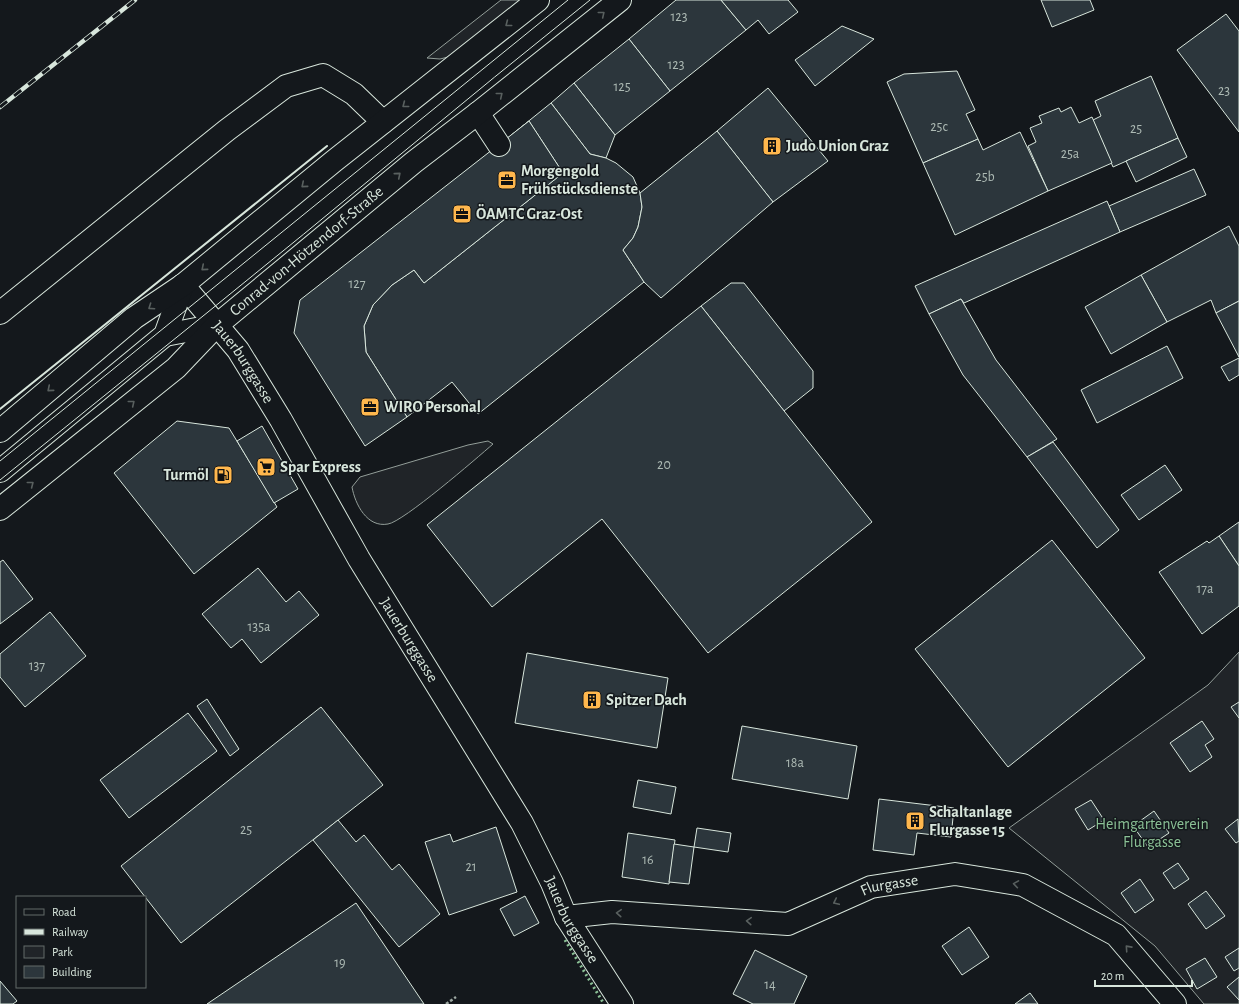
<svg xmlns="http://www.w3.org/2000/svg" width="1239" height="1004" viewBox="0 0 1239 1004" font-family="'Alegreya Sans',sans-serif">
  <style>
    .green { fill: #202428; stroke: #939e99 }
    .building { fill: #2c363c; stroke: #d8e6dc }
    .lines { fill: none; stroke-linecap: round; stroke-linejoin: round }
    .minor-casing { stroke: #d8e6dc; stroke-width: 24 }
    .major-casing { stroke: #d8e6dc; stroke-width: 24 }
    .path { stroke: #9da8a2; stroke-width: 2.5; stroke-dasharray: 3 2; stroke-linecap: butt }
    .minor { stroke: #14181c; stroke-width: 22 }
    .major { stroke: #14181c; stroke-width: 22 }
    .tram { stroke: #d8e6dc; stroke-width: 1 }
    .rail-casing { stroke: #d8e6dc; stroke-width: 4.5 }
    .rail { stroke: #14181c; stroke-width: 3; stroke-dasharray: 9; stroke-linecap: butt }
    .hedge { stroke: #8ac095; stroke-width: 3; stroke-dasharray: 2 3; stroke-linecap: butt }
    .wall { stroke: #d8e6dc; stroke-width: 2 }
    .oneway { stroke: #59605f }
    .labels { text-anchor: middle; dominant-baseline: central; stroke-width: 3; stroke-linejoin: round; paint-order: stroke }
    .number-label { font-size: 14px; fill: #adbab4 }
    .poi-label { font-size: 16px; font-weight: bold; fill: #d8e6dc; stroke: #14181c; text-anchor: start }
    .street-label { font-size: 16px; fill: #d8e6dc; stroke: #14181c }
    .park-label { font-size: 16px; fill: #8ac095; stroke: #14181c }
  </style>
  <rect width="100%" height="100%" fill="#14181c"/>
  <g class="green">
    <path d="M501,0H525L452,56L440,59L427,58Z"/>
    <path d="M488,441L493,444C477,458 403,522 388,524C367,528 355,504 352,487L360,477L468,445Z"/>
    <path d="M1239,652V1004H1204L1155,946L1009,828L1208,685Z"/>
  </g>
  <g class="building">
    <path d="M676,0H721L746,30L670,91L629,39Z"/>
    <path d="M721,0H788L798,12L769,34L758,20L746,30Z"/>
    <path d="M1041,0H1090L1094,10L1052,27Z"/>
    <path d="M1226,14L1239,31V132L1177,50Z"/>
    <path d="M842,26L874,39L815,86L795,60Z"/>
    <path d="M629,39L670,91L615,135L574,83Z"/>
    <path d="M957,71L975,110L966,114L978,139L923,163L887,82L904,74Z"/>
    <path d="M1151,76L1178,138L1113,167L1093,120L1101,116L1095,101Z"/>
    <path d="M574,83L615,135L606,158L590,154L551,103Z"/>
    <path d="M768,88L828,161L773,202L717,131Z"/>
    <path d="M551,103L590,154L606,158L616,163L633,177L640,193L642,207L638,227L633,238L623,250L644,282L478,414L452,382L407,417L366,352L364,326L373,305L392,285L414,270L424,283L563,173L529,121L499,145Z"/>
    <path d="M1071,107L1079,123L1092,117L1112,163L1048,191L1028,146L1036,142L1030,128L1042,123L1039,116L1059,108L1061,112Z"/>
    <path d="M529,121L563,173L424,283L414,270L392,285L373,305L364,326L366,352L407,417L365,446L294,333L300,300Z"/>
    <path d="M717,131L773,202L661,298L644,282L623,250L633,238L638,227L642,207L640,193Z"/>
    <path d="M1020,132L1048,191L955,235L923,163L978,139L983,150Z"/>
    <path d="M1178,138L1187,157L1136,182L1126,161Z"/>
    <path d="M1194,169L1206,195L1120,232L1109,206Z"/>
    <path d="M1107,201L1120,232L964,303L961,299L929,314L915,286Z"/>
    <path d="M1229,226L1239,246V301L1216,313L1211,300L1167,322L1141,275Z"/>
    <path d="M1141,275L1167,322L1111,354L1085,307Z"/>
    <path d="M731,283H744L813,371V388L784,411L701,306Z"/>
    <path d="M961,299L996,360L1057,439L1027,457L963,375L929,314Z"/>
    <path d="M1239,301V357L1216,313Z"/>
    <path d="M701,306L872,522L708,653L602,519L492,607L427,525Z"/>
    <path d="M1167,346L1183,378L1097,423L1081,390Z"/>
    <path d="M1239,358V375L1229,381L1221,367Z"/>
    <path d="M177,421L229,428L277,507L194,574L114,473Z"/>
    <path d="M262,426L298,489L274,503L237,441Z"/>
    <path d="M1053,442L1119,530L1097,548L1027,457Z"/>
    <path d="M1165,465L1182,490L1139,520L1121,495Z"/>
    <path d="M1239,522V566L1219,536Z"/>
    <path d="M1219,536L1239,566V606L1202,634L1159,572L1207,541L1209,543Z"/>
    <path d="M1052,540L1145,658L1008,767L915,649Z"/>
    <path d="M3,560L33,599L0,624V562Z"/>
    <path d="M258,568L286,602L299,591L319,615L261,663L242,639L231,648L202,614Z"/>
    <path d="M50,612L86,656L25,707L0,677V654Z"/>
    <path d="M527,653L668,678L657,748L515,723Z"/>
    <path d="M207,699L239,749L230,756L197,706Z"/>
    <path d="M1239,702V718L1231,707Z"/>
    <path d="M321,707L383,785L181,943L121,866Z"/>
    <path d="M188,713L217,751L129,818L100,780Z"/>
    <path d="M1202,721L1214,739L1205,745L1212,757L1190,772L1170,743Z"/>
    <path d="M742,726L857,746L848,799L732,779Z"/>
    <path d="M638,780L676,787L671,814L633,807Z"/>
    <path d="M879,799L954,808L951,837L917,833L914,855L873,850Z"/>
    <path d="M1091,800L1104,820L1088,830L1075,809Z"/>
    <path d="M1154,811L1169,833L1148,847L1133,826Z"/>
    <path d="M1238,819L1239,841L1236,843L1225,829Z"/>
    <path d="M338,820L356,842L364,835L392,870L399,864L440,914L399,947L313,840Z"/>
    <path d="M496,827L517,892L449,915L425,842L450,834L453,842Z"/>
    <path d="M697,828L731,833L728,852L694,847Z"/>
    <path d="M628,833L675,840L669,884L622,877Z"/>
    <path d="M674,844L694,847L689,884L669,882Z"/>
    <path d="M1178,863L1189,879L1174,889L1163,873Z"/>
    <path d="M1140,879L1154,900L1135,913L1121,893Z"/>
    <path d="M1206,891L1225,916L1206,929L1188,904Z"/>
    <path d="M525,896L539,923L514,936L500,909Z"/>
    <path d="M356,903L424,1004H207Z"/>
    <path d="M969,927L989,957L962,975L942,946Z"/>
    <path d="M1239,948V968L1234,971L1225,957Z"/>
    <path d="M755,950L807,976L794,1004H753L733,994Z"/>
    <path d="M1205,958L1217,977L1197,989L1186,969Z"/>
    <path d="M1239,977V1000L1227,987Z"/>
    <path d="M0,981L17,1001L13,1004H0Z"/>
    <path d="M1030,993L1038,1004H1015Z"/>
  </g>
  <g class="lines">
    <g class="minor-casing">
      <g id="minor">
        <path d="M478,113L499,145"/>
        <path id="s1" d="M183,285L238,350L281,420L359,559L522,823L552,883L566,917L622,1004"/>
        <path d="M0,313L227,130L286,86L323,75L354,94L383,122"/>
        <path d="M165,335L217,325"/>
        <path d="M0,471L165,335L183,285"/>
        <path id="s2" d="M566,917L612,912L788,924L871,887L955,874L1023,885L1116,935L1175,1004"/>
      </g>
    </g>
    <g class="major-casing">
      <g id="major">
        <path d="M0,431L134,318L183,285L334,161L538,0"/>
        <path id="s3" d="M0,509L176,368L217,325L414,162L478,113L620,0"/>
      </g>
    </g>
    <path class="path" d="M446,1004L456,997"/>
    <use href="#minor" class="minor"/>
    <use href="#major" class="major"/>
    <g class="tram">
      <path d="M0,461L568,0"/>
      <path d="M0,480C69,424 139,368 208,312C336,209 462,102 590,0"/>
    </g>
    <g class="rail-casing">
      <path id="rail" d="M0,107L135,0"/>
    </g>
    <use href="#rail" class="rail"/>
    <path class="hedge" d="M565,940L604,1004"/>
    <path class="wall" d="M0,409L327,146"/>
  </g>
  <defs><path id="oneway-chevron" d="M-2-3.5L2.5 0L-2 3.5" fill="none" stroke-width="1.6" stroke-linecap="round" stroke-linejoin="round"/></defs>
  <g class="oneway">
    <use href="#oneway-chevron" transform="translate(602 14) rotate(-39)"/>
    <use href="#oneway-chevron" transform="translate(508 24) rotate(142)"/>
    <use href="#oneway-chevron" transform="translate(500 95) rotate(-39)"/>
    <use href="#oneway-chevron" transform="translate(405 105) rotate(142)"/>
    <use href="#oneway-chevron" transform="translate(398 175) rotate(-40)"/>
    <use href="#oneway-chevron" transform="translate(304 185) rotate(140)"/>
    <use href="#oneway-chevron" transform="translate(204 268) rotate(140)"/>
    <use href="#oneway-chevron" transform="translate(151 307) rotate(146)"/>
    <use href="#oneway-chevron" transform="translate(50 389) rotate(140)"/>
    <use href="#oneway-chevron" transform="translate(132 403) rotate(-39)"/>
    <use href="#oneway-chevron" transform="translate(31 484) rotate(-38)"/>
    <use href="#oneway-chevron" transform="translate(1016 884) rotate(-171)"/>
    <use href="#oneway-chevron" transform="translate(836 902) rotate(155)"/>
    <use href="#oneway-chevron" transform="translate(619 913) rotate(-176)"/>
    <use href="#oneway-chevron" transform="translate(749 921) rotate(-176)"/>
    <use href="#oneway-chevron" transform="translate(1128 948) rotate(-132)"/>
  </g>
  <defs>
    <g id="building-square" transform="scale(1)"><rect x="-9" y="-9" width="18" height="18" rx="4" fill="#ffb74d" stroke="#14181c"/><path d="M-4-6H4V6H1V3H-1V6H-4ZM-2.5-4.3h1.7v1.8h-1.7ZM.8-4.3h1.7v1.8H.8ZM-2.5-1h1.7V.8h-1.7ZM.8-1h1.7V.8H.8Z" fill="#111"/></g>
    <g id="office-square" transform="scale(1)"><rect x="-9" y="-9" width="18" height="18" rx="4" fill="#ffb74d" stroke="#14181c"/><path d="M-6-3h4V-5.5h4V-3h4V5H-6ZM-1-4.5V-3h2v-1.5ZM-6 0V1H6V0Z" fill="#111"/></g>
    <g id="supermarket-square" transform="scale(1)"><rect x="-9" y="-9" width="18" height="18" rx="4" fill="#ffb74d" stroke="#14181c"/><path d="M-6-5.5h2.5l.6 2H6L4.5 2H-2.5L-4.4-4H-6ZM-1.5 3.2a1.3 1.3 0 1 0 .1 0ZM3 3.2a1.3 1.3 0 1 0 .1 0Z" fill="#111"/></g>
    <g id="fuel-square" transform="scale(1)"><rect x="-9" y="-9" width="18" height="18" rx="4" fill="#ffb74d" stroke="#14181c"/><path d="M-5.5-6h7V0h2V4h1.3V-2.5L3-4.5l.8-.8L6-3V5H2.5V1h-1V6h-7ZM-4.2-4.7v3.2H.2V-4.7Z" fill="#111"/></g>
  </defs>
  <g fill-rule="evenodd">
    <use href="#building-square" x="772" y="146"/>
    <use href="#office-square" x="507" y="180"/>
    <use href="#office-square" x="462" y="214"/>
    <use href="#office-square" x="370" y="407"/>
    <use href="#supermarket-square" x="266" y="467"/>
    <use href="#fuel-square" x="223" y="475"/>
    <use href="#building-square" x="592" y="700"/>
    <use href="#building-square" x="915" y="821"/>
  </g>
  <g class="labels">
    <g class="number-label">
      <text x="679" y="17">123</text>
      <text x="676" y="65">123</text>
      <text x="622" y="87">125</text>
      <text x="1224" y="91">23</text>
      <text x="939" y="127">25c</text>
      <text x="1136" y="129">25</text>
      <text x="1070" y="154">25a</text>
      <text x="985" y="177">25b</text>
      <text x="357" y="284">127</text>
      <text x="664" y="465">20</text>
      <text x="1205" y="589">17a</text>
      <text x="259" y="627">135a</text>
      <text x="37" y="666">137</text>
      <text x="795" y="763">18a</text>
      <text x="246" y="830">25</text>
      <text x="648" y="860">16</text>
      <text x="471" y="867">21</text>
      <text x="340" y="963">19</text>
      <text x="770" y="985">14</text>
    </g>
    <g class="poi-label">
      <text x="786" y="146">Judo Union Graz</text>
      <text x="521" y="171">Morgengold<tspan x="521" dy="18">Frühstücksdienste</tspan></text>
      <text x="476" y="214">ÖAMTC Graz-Ost</text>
      <text x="384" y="407">WIRO Personal</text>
      <text x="280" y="467">Spar Express</text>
      <text x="209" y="475" text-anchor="end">Turmöl</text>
      <text x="606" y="700">Spitzer Dach</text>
      <text x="929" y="812">Schaltanlage<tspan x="929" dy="18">Flurgasse 15</tspan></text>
    </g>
    <g class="street-label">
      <text stroke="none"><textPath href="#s3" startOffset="401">Conrad-von-Hötzendorf-Straße</textPath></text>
      <text stroke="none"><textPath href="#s1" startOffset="98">Jauerburggasse</textPath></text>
      <text stroke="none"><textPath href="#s1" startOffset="422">Jauerburggasse</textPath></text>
      <text stroke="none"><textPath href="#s2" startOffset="332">Flurgasse</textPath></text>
      <text stroke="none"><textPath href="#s1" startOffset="746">Jauerburggasse</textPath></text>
    </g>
    <g class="park-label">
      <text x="1152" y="824">Heimgartenverein<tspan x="1152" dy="18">Flurgasse</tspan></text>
    </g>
  </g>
  <rect x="16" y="896" width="130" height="92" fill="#14181c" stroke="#626a69"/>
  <rect x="24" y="909" width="20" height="6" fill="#14181c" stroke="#626a69"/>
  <text x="52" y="916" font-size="12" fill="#d8e6dc">Road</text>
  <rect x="24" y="929" width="20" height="6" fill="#d8e6dc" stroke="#626a69"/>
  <text x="52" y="936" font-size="12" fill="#d8e6dc">Railway</text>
  <rect x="24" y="946" width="20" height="12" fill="#202428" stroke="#626a69"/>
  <text x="52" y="956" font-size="12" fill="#d8e6dc">Park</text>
  <rect x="24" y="966" width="20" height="12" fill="#2c363c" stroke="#626a69"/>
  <text x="52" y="976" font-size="12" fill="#d8e6dc">Building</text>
  <path d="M1095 980v6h97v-6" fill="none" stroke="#d8e6dc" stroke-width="2"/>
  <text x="1101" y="980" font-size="12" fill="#d8e6dc" stroke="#14181c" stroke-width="3" paint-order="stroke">20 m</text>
</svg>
